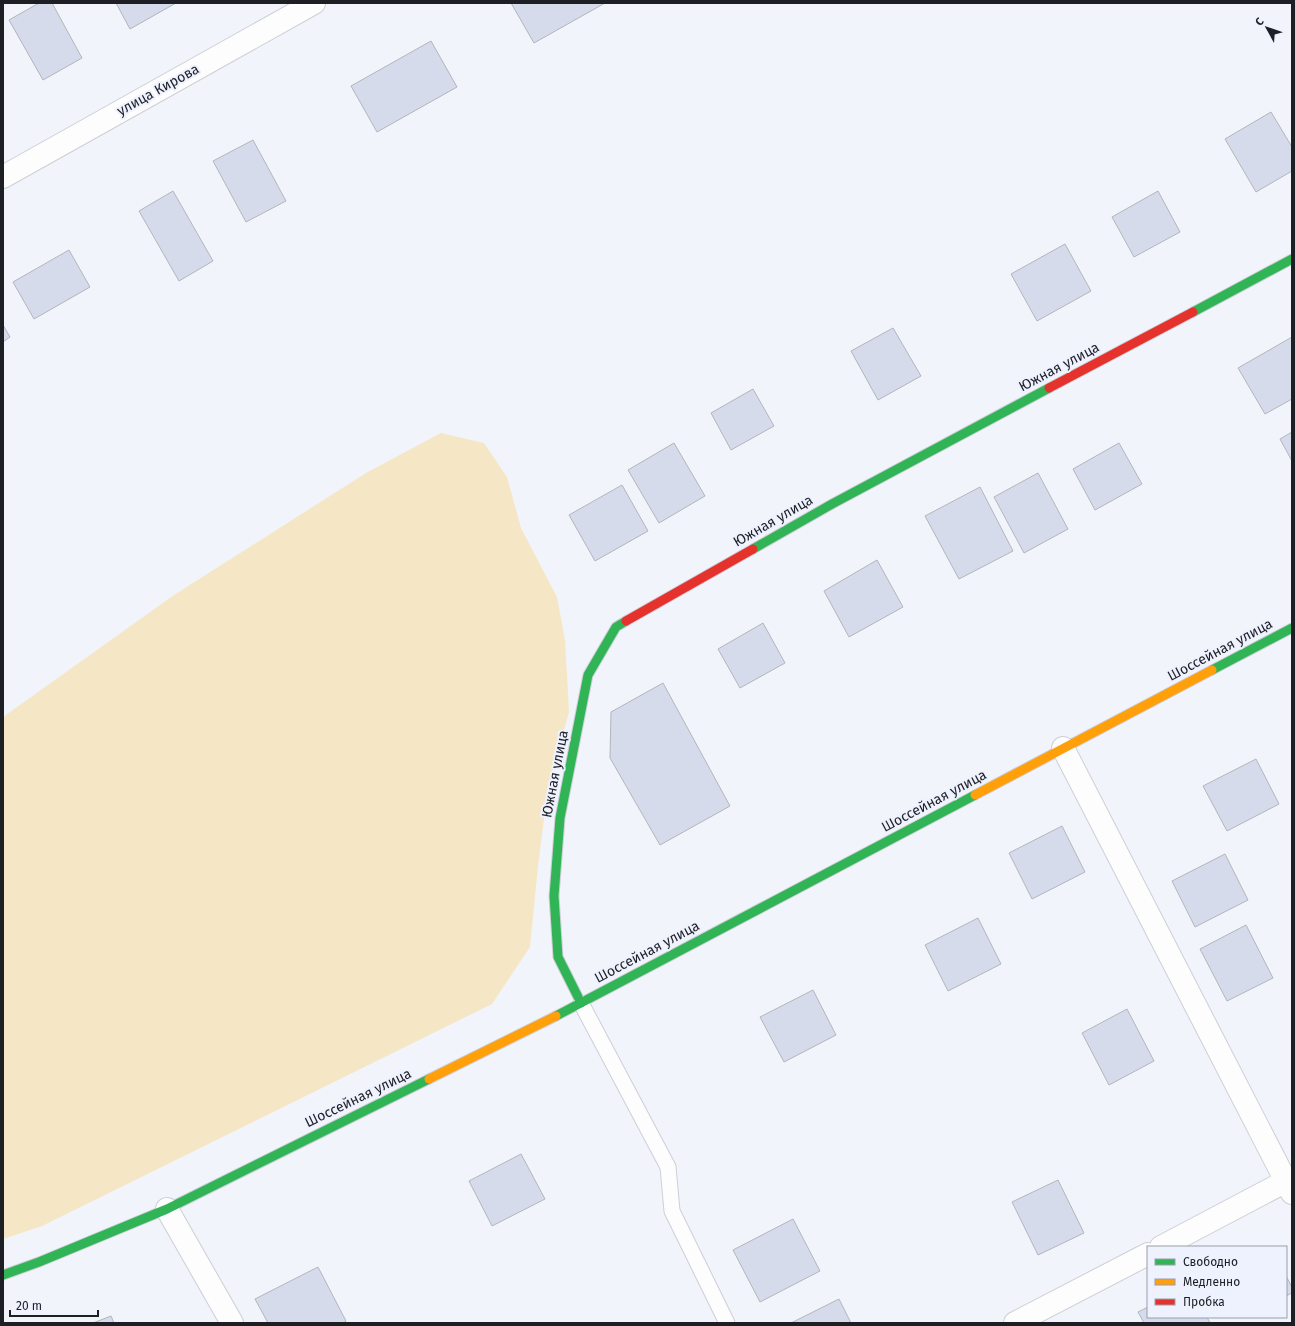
<svg xmlns="http://www.w3.org/2000/svg" width="1295" height="1326" viewBox="0 0 1295 1326" font-family="'Fira Sans',sans-serif">
  <style>
    .green { fill: #f5e6c6 }
    .building { fill: #d6dbec; stroke: #b3b5bb }
    .lines { fill: none; stroke-linecap: round; stroke-linejoin: round }
    .lane-casing { stroke: #cdcfd6; stroke-width: 17 }
    .street-casing { stroke: #cdcfd6; stroke-width: 24 }
    .fast-casing { stroke: #cdcfd6; stroke-width: 11 }
    .slow-casing { stroke: #cdcfd6; stroke-width: 11 }
    .jam-casing { stroke: #cdcfd6; stroke-width: 11 }
    .lane { stroke: #fdfdfe; stroke-width: 15 }
    .street { stroke: #fdfdfe; stroke-width: 22 }
    .fast { stroke: #30b455; stroke-width: 9 }
    .slow { stroke: #ff9f0a; stroke-width: 9 }
    .jam { stroke: #e5322d; stroke-width: 9 }
    .labels { text-anchor: middle; dominant-baseline: central; stroke-width: 4; stroke-linejoin: round; paint-order: stroke }
    .street-label { font-size: 14px; fill: #1d1f24; stroke: #eef2ff }
  </style>
  <rect width="100%" height="100%" fill="#f2f4fb"/>
  <path class="green" d="M441,433L484,443L507,477L521,528L557,597L565,640L569,712L548,788L538,866L530,947L492,1004L42,1226L3,1239V717L174,595L366,473Z"/>
  <g class="building">
    <path d="M39,3H52L82,58L43,80L9,20Z"/>
    <path d="M116,3H176L130,29Z"/>
    <path d="M511,3H605L534,43Z"/>
    <path d="M431,41L457,87L377,132L351,86Z"/>
    <path d="M1271,112L1292,147V171L1256,192L1225,139Z"/>
    <path d="M253,140L286,201L246,222L213,161Z"/>
    <path d="M173,191L213,261L179,281L139,211Z"/>
    <path d="M1158,191L1180,232L1134,257L1112,217Z"/>
    <path d="M1065,244L1091,291L1037,321L1011,274Z"/>
    <path d="M69,250L90,287L34,319L13,282Z"/>
    <path d="M3,325L10,337L3,342Z"/>
    <path d="M893,328L921,376L878,400L851,351Z"/>
    <path d="M1292,337V399L1265,414L1238,368Z"/>
    <path d="M753,389L774,426L731,450L711,413Z"/>
    <path d="M1292,432V461L1280,439Z"/>
    <path d="M674,443L705,496L659,523L628,470Z"/>
    <path d="M1119,443L1142,484L1095,510L1073,469Z"/>
    <path d="M1038,473L1068,529L1024,553L994,497Z"/>
    <path d="M622,485L648,531L595,561L569,515Z"/>
    <path d="M980,487L1013,551L959,579L925,516Z"/>
    <path d="M877,560L903,607L849,637L824,591Z"/>
    <path d="M763,623L785,663L740,688L718,649Z"/>
    <path d="M663,683L730,806L660,845L610,758L611,712Z"/>
    <path d="M1256,759L1279,804L1227,831L1203,786Z"/>
    <path d="M1062,826L1085,872L1032,899L1009,853Z"/>
    <path d="M1225,854L1248,900L1195,927L1172,881Z"/>
    <path d="M978,918L1001,964L948,991L925,945Z"/>
    <path d="M1246,925L1273,978L1227,1001L1200,949Z"/>
    <path d="M813,990L836,1035L784,1062L760,1017Z"/>
    <path d="M1127,1009L1154,1061L1109,1085L1082,1033Z"/>
    <path d="M521,1154L545,1199L492,1226L469,1181Z"/>
    <path d="M1058,1180L1084,1233L1038,1255L1012,1202Z"/>
    <path d="M793,1219L820,1271L760,1302L733,1250Z"/>
    <path d="M318,1267L346,1321L343,1323H268L255,1299Z"/>
    <path d="M1286,1276L1292,1287V1293L1286,1296Z"/>
    <path d="M839,1299L851,1323H791Z"/>
    <path d="M1148,1307V1317H1207L1210,1323H1144L1138,1312Z"/>
    <path d="M111,1316L114,1323H93Z"/>
  </g>
  <g class="lines">
    <g class="lane-casing">
      <path id="lane" d="M581,1003L668,1167L672,1211L727,1323"/>
    </g>
    <g class="street-casing">
      <g id="street">
        <path d="M3,177L314,3"/>
        <path d="M1063,748L1292,1193"/>
        <path d="M167,1209L232,1323"/>
        <path d="M1161,1247L1292,1178"/>
        <path d="M1015,1323L1148,1254"/>
      </g>
    </g>
    <g class="fast-casing">
      <g id="fast">
        <path d="M1193,312L1292,259"/>
        <path d="M753,549L832,504L1049,388"/>
        <path d="M1212,670L1292,628"/>
        <path d="M581,1003L558,957L554,896L560,818L588,675L616,627L626,621"/>
        <path d="M556,1016L975,795"/>
        <path d="M3,1275L39,1262L167,1209L429,1079"/>
      </g>
    </g>
    <g class="slow-casing">
      <g id="slow">
        <path d="M975,795L1212,670"/>
        <path d="M429,1079L556,1016"/>
      </g>
    </g>
    <g class="jam-casing">
      <g id="jam">
        <path d="M1049,388L1193,312"/>
        <path d="M626,621L753,549"/>
      </g>
    </g>
    <use href="#lane" class="lane"/>
    <use href="#street" class="street"/>
    <use href="#fast" class="fast"/>
    <use href="#slow" class="slow"/>
    <use href="#jam" class="jam"/>
  </g>
  <g class="labels">
    <g class="street-label">
      <text transform="translate(158 90) rotate(-29)">улица Кирова</text>
      <text transform="translate(1059 367) rotate(-28)">Южная улица</text>
      <text transform="translate(773 521) rotate(-30)">Южная улица</text>
      <text transform="translate(1220 650) rotate(-28)">Шоссейная улица</text>
      <text transform="translate(555 774) rotate(-79)">Южная улица</text>
      <text transform="translate(934 801) rotate(-28)">Шоссейная улица</text>
      <text transform="translate(647 952) rotate(-28)">Шоссейная улица</text>
      <text transform="translate(358 1098) rotate(-26)">Шоссейная улица</text>
    </g>
  </g>
  <rect width="1295" height="1326" fill="none" stroke="#1d1f24" stroke-width="8"/>
  <rect x="1147" y="1246" width="140" height="72" fill="#eef2ff" stroke="#9a9ea7"/>
  <rect x="1155" y="1259" width="20" height="6" fill="#30b455" stroke="#9a9ea7"/>
  <text x="1183" y="1266" font-size="12" fill="#1d1f24">Свободно</text>
  <rect x="1155" y="1279" width="20" height="6" fill="#ff9f0a" stroke="#9a9ea7"/>
  <text x="1183" y="1286" font-size="12" fill="#1d1f24">Медленно</text>
  <rect x="1155" y="1299" width="20" height="6" fill="#e5322d" stroke="#9a9ea7"/>
  <text x="1183" y="1306" font-size="12" fill="#1d1f24">Пробка</text>
  <g transform="translate(1267 28) rotate(310)" stroke="#eef2ff" stroke-width="3" paint-order="stroke">
  <path d="M0-3L7 15L0 10L-7 15Z" fill="#1d1f24"/>
  <text y="-6" font-size="11" font-weight="bold" text-anchor="middle" fill="#1d1f24">С</text>
  </g>
  <path d="M10 1310v6h88v-6" fill="none" stroke="#1d1f24" stroke-width="2"/>
  <text x="16" y="1310" font-size="12" fill="#1d1f24" stroke="#eef2ff" stroke-width="3" paint-order="stroke">20 m</text>
</svg>
